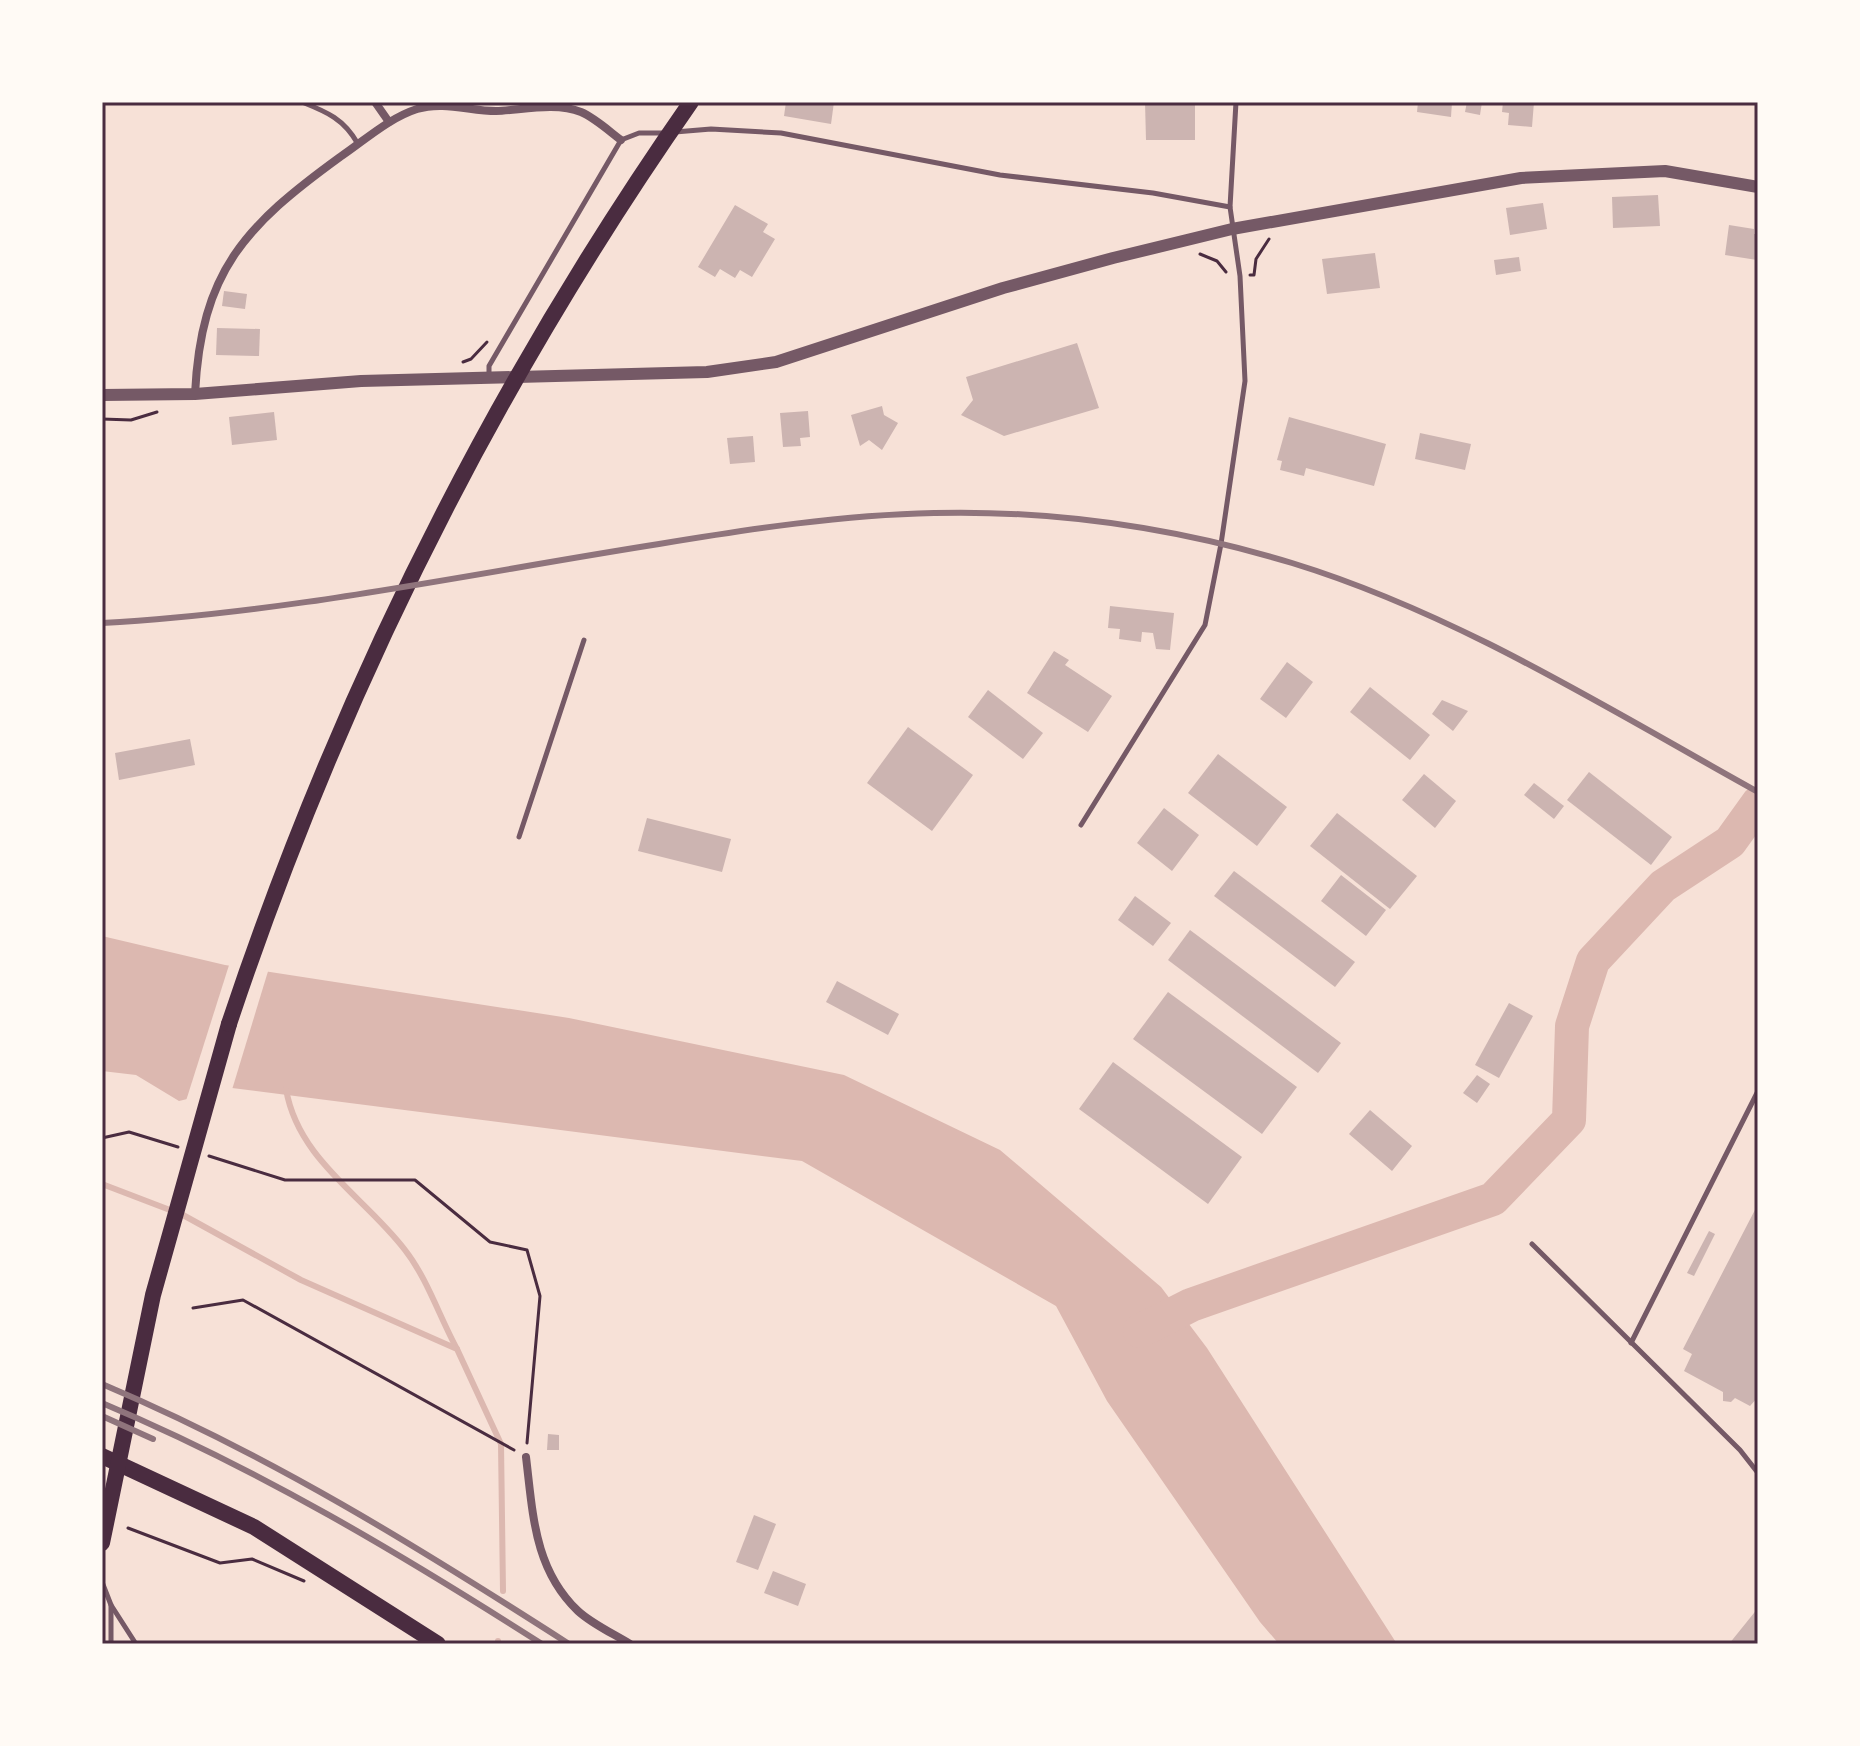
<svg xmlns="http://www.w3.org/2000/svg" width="1860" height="1746" viewBox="0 0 1860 1746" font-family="Mulish,sans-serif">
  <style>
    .water { fill: #dcb8b0 }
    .pier { fill: #f7e1d7 }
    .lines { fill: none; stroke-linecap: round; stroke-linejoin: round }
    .stream { stroke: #dcb8b0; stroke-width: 6 }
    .river { stroke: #dcb8b0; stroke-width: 34 }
    .building { fill: #ccb4b1 }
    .path { stroke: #4a2c40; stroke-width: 3 }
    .service { stroke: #755966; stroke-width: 5 }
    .minor { stroke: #755966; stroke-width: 8 }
    .tertiary { stroke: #755966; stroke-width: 12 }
    .primary { stroke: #4a2c40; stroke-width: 16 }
    .trunk { stroke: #4a2c40; stroke-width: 16 }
    .rail { stroke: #8f747c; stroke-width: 6 }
    .neatline { fill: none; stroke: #4a2c40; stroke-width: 3 }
  </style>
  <rect width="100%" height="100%" fill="#f7e1d7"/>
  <path class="water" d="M102,936L225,965L569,1018L844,1075L1000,1150L1161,1287L1207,1348L1397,1644H1279L1260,1622L1107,1401L1056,1306L802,1161L232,1088L179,1101L136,1075L102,1071Z"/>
  <path class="pier" d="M230,962L269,968L231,1093L185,1104Z"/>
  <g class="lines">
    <g class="stream">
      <path d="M286,1089C298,1160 365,1197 405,1250C427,1278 440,1318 457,1349"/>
      <path d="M102,1184L183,1215L301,1280L457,1349L501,1444L503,1591"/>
      <path d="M498,1644V1641"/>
    </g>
    <path class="river" d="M1140,1331L1191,1305L1493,1199L1569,1120L1572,1026L1593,961L1663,886L1730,842L1758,803"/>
  </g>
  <g class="building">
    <path d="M786,102H834L831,124L784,116Z"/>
    <path d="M1145,102H1195V140H1146Z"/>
    <path d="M1418,102H1452L1451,117L1417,112Z"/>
    <path d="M1467,102H1482L1480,115L1465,112Z"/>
    <path d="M1503,102H1534L1532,127L1508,125L1509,113L1502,112Z"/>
    <path d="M1658,195L1660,226L1613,228L1612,197Z"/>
    <path d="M1543,203L1547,229L1510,235L1506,208Z"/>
    <path d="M735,205L768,224L763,232L775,239L752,277L740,270L735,278L720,269L715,277L698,267Z"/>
    <path d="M1729,225L1754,229V234H1758L1757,260L1725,255Z"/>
    <path d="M1375,253L1380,288L1327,294L1322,259Z"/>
    <path d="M1519,257L1521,271L1496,275L1494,260Z"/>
    <path d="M224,291L247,294L245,309L222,306Z"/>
    <path d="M217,328L260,329L259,356L216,355Z"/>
    <path d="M1077,343L1099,408L1004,436L961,415L973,400L966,377Z"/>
    <path d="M882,406L884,415L898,423L882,450L869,440L860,446L851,415Z"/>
    <path d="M808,411L810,437L800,438L801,446L783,447L780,413Z"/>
    <path d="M274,412L277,440L232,445L229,417Z"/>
    <path d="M1289,417L1386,444L1374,486L1306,468L1304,476L1280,470L1282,461L1277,460Z"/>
    <path d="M1420,433L1471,444L1465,470L1415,459Z"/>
    <path d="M753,436L755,462L730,464L727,438Z"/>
    <path d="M1110,606L1174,613L1170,650L1156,649L1153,633L1142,632L1141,642L1119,639L1120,629L1108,628Z"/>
    <path d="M1054,651L1069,660L1065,665L1112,696L1088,732L1027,693Z"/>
    <path d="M1287,662L1313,682L1286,718L1260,699Z"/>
    <path d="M1370,687L1430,735L1410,760L1350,712Z"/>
    <path d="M988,690L1043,733L1023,759L968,717Z"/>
    <path d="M1442,700L1468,711L1453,731L1432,714Z"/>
    <path d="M908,727L973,775L932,831L867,783Z"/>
    <path d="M190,739L195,765L119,780L115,753Z"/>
    <path d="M1218,754L1287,807L1257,846L1188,793Z"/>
    <path d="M1589,772L1672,837L1651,865L1567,800Z"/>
    <path d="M1424,774L1456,801L1435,828L1402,800Z"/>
    <path d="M1534,783L1564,806L1554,819L1524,795Z"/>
    <path d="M1164,808L1199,835L1172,871L1137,843Z"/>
    <path d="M1337,813L1417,876L1390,909L1310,846Z"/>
    <path d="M647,818L731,839L722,872L638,851Z"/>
    <path d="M1234,871L1355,962L1335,987L1214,896Z"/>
    <path d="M1341,875L1386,910L1366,936L1321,901Z"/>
    <path d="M1135,896L1171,923L1153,946L1118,920Z"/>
    <path d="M1190,930L1341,1043L1318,1073L1168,960Z"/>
    <path d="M837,981L899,1014L888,1035L826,1002Z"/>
    <path d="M1168,992L1297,1087L1262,1134L1133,1039Z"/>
    <path d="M1509,1003L1533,1016L1499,1078L1475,1065Z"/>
    <path d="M1113,1062L1242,1157L1208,1204L1079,1109Z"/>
    <path d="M1477,1075L1490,1084L1477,1103L1463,1093Z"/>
    <path d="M1370,1110L1412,1146L1392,1171L1349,1134Z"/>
    <path d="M1758,1204V1397L1750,1406L1735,1398L1731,1402L1723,1401V1392L1684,1371L1692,1354L1683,1349Z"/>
    <path d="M1709,1231L1715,1234L1694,1276L1687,1273Z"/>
    <path d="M548,1434L559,1435V1450H547Z"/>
    <path d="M754,1515L776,1524L758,1570L736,1562Z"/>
    <path d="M773,1571L806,1584L798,1606L764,1593Z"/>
    <path d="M1758,1608V1644H1729Z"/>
  </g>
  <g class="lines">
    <g class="path">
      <path d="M1200,254L1217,261L1226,272"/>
      <path d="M1250,275H1254L1256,259L1269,239"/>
      <path d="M463,362L471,359L487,342"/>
      <path d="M102,419L131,420L157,412"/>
      <path d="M102,1138L129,1132L178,1147"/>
      <path d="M209,1156L285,1180H415L490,1242L527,1250L540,1296L527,1443"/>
      <path d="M193,1308L243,1300L514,1450"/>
      <path d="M128,1528L220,1563L252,1559L304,1581"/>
    </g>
    <g class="service">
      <path d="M302,102C327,112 344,119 358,144"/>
      <path d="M675,132L711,129L781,133L1000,175L1153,193L1230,207L1240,276L1245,381L1221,544L1205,625L1081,825"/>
      <path d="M1230,207L1236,102"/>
      <path d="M489,376V366L621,140L639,133H665"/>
      <path d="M519,837L584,640"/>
      <path d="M1532,1244L1740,1450L1758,1473"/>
      <path d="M1631,1343L1758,1091"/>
      <path d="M102,1582L111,1605L136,1644"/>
      <path d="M111,1644V1605"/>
    </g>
    <g class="minor">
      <path d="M375,102L389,122"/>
      <path d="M195,394C201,271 245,226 340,157C365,140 389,118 417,109C443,101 470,111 496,111C522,110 556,102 581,112C595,118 609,131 621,140"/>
      <path d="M526,1457C533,1514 534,1569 578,1611C592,1624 614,1634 630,1644"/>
    </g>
    <path class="tertiary" d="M102,395L195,394L361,381L707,372L776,362L1003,288L1113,258L1232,229L1521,178L1665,171L1758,187"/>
    <g class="primary">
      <path d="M102,1456L254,1527L438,1644"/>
      <path d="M102,1543L153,1295L229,1024"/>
    </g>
    <path class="trunk" d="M229,1024C339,694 492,387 691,102"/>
    <g class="rail">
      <path d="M102,623C289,613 474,573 659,544C750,529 841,515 934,513C1055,510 1176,528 1292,563C1458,614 1608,709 1758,792"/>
      <path d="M102,1384C268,1454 418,1547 569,1644"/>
      <path d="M102,1403C257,1468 401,1554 542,1644"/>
      <path d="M102,1416L153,1439"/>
    </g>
  </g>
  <rect width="1860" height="1746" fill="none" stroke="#fffaf5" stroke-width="208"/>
  <rect x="104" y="104" width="1652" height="1538" class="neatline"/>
</svg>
